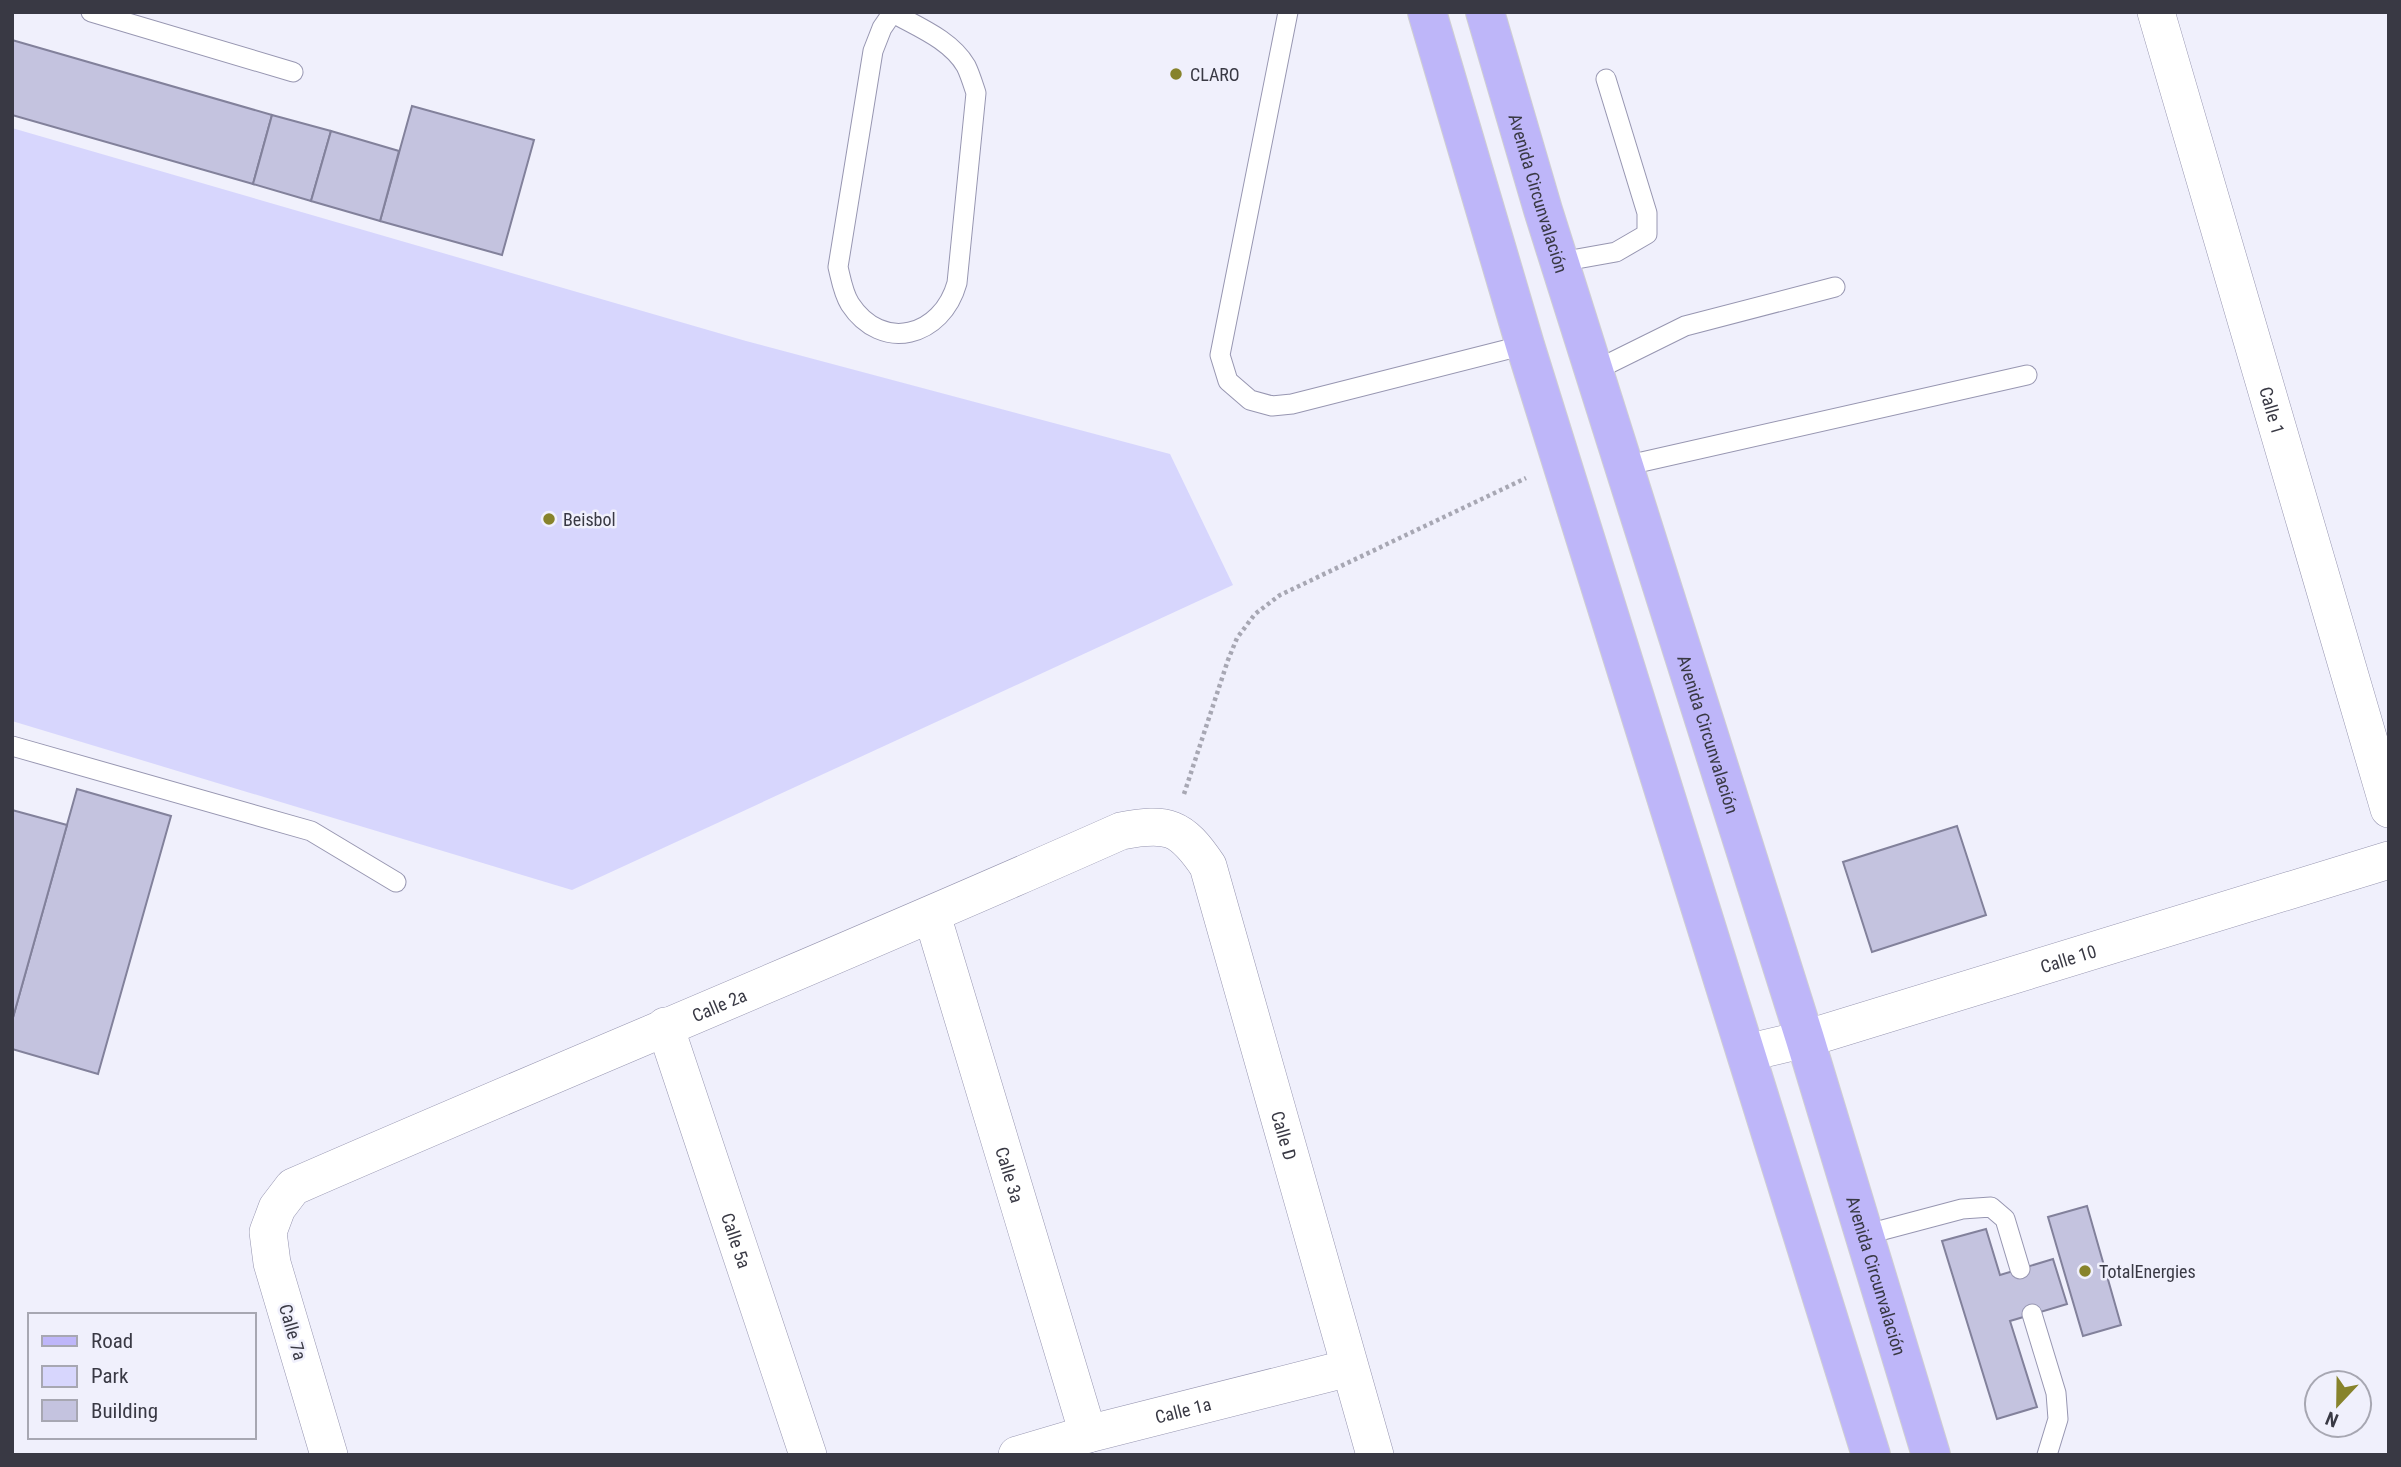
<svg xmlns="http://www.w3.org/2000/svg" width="2401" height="1467" viewBox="0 0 2401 1467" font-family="'Roboto Condensed',sans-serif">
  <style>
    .green { fill: #d7d6fd }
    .building { fill: #c4c3df; stroke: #82819b; stroke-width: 2 }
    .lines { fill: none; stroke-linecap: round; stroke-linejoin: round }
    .lane-casing { stroke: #9796b1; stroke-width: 21 }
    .street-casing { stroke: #9796b1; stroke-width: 38 }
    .primary-casing { stroke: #cfcfd2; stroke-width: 40 }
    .path { stroke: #a7a7b3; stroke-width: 4.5; stroke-dasharray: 3.5 3.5; stroke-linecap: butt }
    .lane { stroke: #fff; stroke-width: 19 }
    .street { stroke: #fff; stroke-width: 37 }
    .primary { stroke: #beb6f9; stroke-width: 38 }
    .poi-dot { fill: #87832b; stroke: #f0f0fc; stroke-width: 2.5 }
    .labels { text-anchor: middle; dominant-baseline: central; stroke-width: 5; stroke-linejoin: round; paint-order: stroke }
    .poi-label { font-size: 18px; fill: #393944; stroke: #f0f0fc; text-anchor: start }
    .street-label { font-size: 18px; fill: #393944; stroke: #f0f0fc }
  </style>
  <rect width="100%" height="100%" fill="#f0f0fc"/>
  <path class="green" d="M12,128L746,341L1170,454L1233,585L572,890L12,721Z"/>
  <g class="building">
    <path d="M12,40L272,115L253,184L12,115Z"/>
    <path d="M412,106L534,140L502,255L380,221Z"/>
    <path d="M272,115L331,131L311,201L253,184Z"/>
    <path d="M331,131L399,151L380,221L311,201Z"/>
    <path d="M77,789L171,816L98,1074L12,1049V1021Z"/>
    <path d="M12,810L67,825L12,1021Z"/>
    <path d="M1957,826L1986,915L1872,952L1843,862Z"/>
    <path d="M2087,1206L2121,1325L2083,1336L2048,1217Z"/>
    <path d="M1986,1229L2000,1275L2053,1259L2067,1304L2010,1321L2037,1407L1997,1419L1942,1241Z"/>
  </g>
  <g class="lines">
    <g class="lane-casing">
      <g id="lane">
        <path d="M91,12L293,72"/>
        <path d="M1288,12L1220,355L1228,381L1250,400L1272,406L1292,404L1525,345"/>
        <path d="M893,13C918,27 951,40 966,66C970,74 973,84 976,93L957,283C942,337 882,353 850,304C843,293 841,279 838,267L873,51L882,28L893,12"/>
        <path d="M1560,262L1616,252L1647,234V213L1606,79"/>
        <path d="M1594,371L1685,326L1835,287"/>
        <path d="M1624,466L2027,375"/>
        <path d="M12,746L311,831L396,882"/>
        <path d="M1864,1235L1962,1209L1991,1207L2005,1219L2020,1269"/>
        <path d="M2032,1314L2056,1393L2058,1419L2047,1455"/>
      </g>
    </g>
    <g class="street-casing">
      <g id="street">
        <path id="s1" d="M2156,12L2389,809"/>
        <path id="s2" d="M932,915L1088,1434"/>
        <path id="s3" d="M665,1026L808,1455"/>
        <path id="s4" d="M1746,1053L1805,1039L2389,860"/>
        <path id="s5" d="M329,1455L272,1263L268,1232L277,1208L293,1187C568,1067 847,953 1121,831C1168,822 1181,826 1208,866L1375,1455"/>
        <path id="s6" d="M1017,1455L1088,1434L1349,1368"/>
      </g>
    </g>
    <g class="primary-casing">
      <g id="primary">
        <path d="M1427,12L1525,345L1871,1455"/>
        <path id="s7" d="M1485,12L1543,210L1805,1039L1931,1455"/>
      </g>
    </g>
    <path class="path" d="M1184,794L1228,660L1237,638L1255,614L1280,595L1526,478"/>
    <use href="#lane" class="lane"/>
    <use href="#street" class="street"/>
    <use href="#primary" class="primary"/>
  </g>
  <g class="poi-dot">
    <circle cx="1176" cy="74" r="7"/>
    <circle cx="549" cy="519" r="7"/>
    <circle cx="2085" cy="1271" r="7"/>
  </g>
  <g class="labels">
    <g class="poi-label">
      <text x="1190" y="74">CLARO</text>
      <text x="563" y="519">Beisbol</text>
      <text x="2099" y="1271">TotalEnergies</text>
    </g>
    <g class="street-label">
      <text stroke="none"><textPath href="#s7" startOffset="189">Avenida Circunvalación</textPath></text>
      <text stroke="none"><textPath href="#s1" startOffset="415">Calle 1</textPath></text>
      <text stroke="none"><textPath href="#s7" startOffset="756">Avenida Circunvalación</textPath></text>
      <text stroke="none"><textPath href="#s4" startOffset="336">Calle 10</textPath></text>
      <text stroke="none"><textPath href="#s5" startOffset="747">Calle 2a</textPath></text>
      <text stroke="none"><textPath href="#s5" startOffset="1568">Calle D</textPath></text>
      <text stroke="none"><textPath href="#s2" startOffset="271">Calle 3a</textPath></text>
      <text stroke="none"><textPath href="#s3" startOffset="226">Calle 5a</textPath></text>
      <text stroke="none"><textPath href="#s7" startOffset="1323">Avenida Circunvalación</textPath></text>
      <text transform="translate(293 1332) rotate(74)">Calle 7a</text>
      <text stroke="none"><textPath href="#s6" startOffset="172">Calle 1a</textPath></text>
    </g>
  </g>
  <rect width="2401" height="1467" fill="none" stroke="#393944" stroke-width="28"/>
  <rect x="28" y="1313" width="228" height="126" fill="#f0f0fc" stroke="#a7a7b2" stroke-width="2"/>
  <rect x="42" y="1336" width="35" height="10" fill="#beb6f9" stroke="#a7a7b2" stroke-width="2"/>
  <text x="91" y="1348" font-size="21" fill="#393944">Road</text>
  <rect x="42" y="1366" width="35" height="21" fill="#d7d6fd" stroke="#a7a7b2" stroke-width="2"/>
  <text x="91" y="1383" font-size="21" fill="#393944">Park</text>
  <rect x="42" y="1400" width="35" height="21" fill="#c4c3df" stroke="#a7a7b2" stroke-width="2"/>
  <text x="91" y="1418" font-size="21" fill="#393944">Building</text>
  <g transform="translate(2338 1404) rotate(202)"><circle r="33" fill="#f0f0fc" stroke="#a7a7b2" stroke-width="2"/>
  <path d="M0-5L12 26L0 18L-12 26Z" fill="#87832b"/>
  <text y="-10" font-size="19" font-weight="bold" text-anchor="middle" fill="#393944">N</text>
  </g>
</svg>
